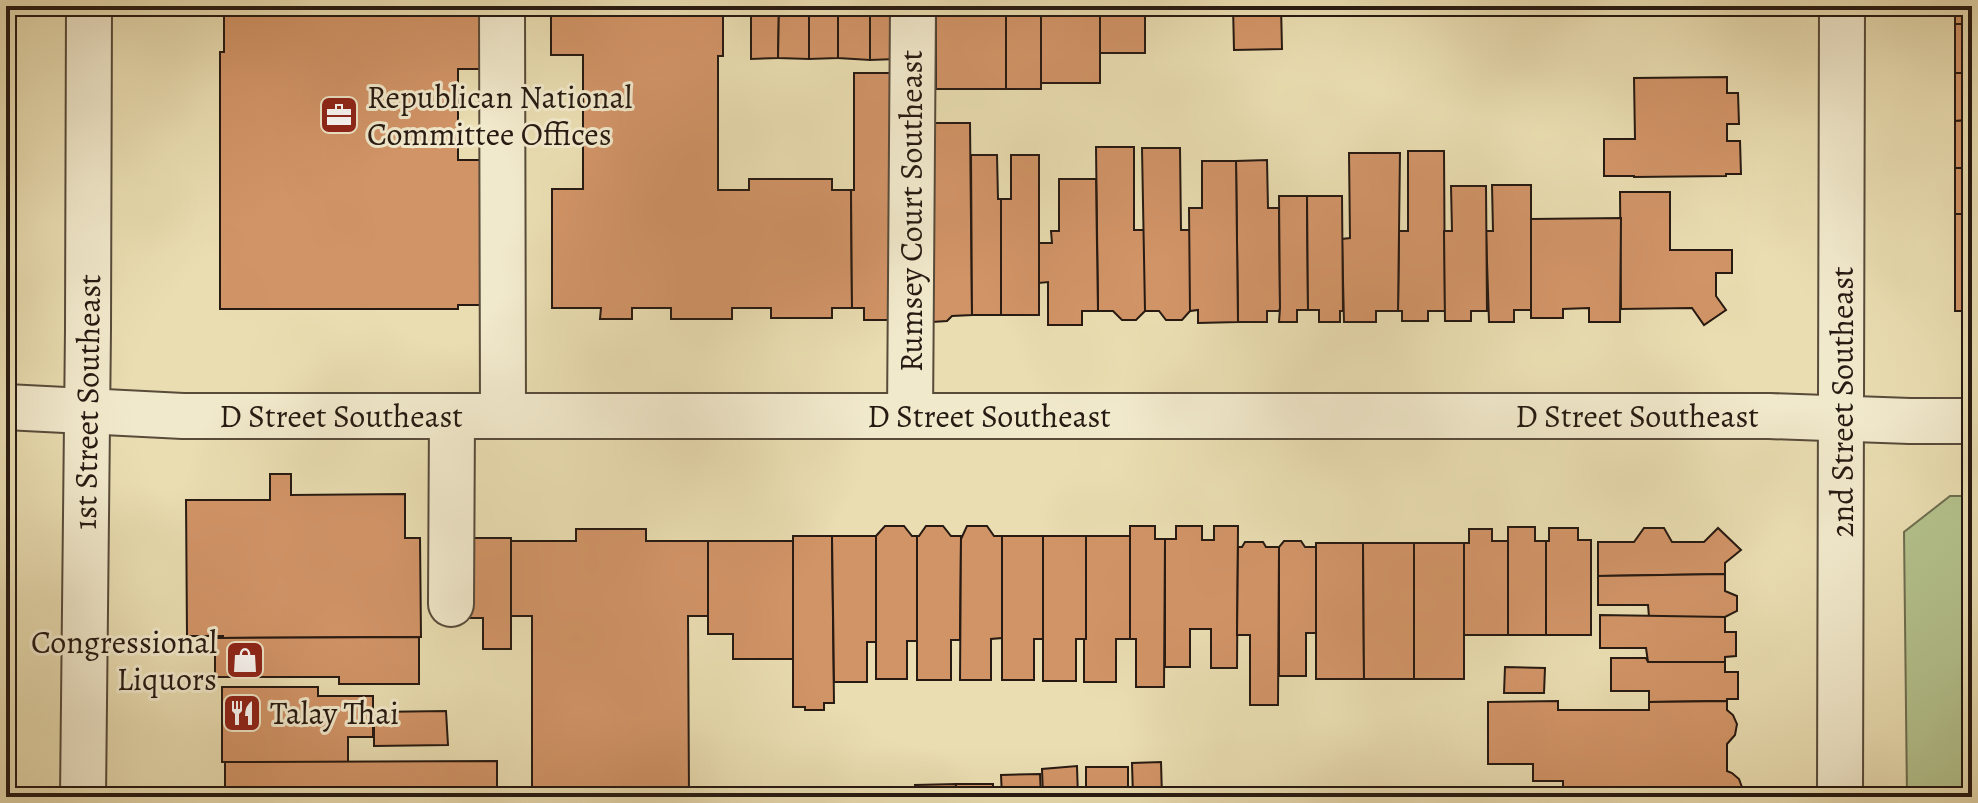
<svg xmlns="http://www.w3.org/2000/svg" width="1978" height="803" viewBox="0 0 1978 803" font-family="Alegreya,serif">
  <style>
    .green { fill: #b4c28d; stroke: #6e6e50; stroke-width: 2 }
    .building { fill: #d19467; stroke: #271a12; stroke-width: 2 }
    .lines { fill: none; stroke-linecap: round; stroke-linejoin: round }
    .minor-casing { stroke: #584b3a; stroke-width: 48 }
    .minor { stroke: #f1e9cc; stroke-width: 44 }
    .labels { text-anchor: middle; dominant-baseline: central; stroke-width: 6; stroke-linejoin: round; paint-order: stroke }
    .poi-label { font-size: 32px; fill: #271a12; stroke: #f1e9cc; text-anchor: start }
    .street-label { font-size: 32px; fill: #271a12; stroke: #f1e9cc }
  </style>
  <rect width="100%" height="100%" fill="#e9ddb1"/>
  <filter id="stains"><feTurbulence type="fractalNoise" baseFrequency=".0025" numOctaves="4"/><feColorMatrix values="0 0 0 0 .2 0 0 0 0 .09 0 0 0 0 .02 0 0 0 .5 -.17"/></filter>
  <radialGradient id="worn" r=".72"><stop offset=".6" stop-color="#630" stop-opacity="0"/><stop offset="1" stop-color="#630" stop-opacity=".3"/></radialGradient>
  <path class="green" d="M1950,496H1972V797H1907L1904,532Z"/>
  <g class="building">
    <path d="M224,6H485V69H458V160H485V305H458V309H220V52H224Z"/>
    <path d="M551,6H723V56H718V190H749V179H832V190H851L852,308H832V318H771V308H732V319H671V308H632V319H600L601,308H552V189H583V55H551Z"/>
    <path d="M751,6H779L778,58L751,59Z"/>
    <path d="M779,6H809V59L778,58Z"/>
    <path d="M809,6H838V58L809,59Z"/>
    <path d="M838,6H870V60L838,58Z"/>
    <path d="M870,6H897L896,59L870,60Z"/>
    <rect x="936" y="6" width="70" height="83"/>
    <rect x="1006" y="6" width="35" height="83"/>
    <rect x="1041" y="6" width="59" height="77"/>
    <rect x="1100" y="6" width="45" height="47"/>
    <path d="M1233,6H1281L1282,49L1234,50Z"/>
    <rect x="1955" y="6" width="17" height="18"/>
    <rect x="1955" y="24" width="17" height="49"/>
    <path d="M854,73H896V320H864V308H852L851,190H854Z"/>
    <path d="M1955,73H1972V120L1955,121Z"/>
    <path d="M1727,77V93H1738L1739,124H1727V141H1740L1741,174H1726V176L1634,177V176H1604V139H1635L1634,78Z"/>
    <path d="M1972,120V168H1955V121Z"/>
    <path d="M932,123H970L972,315L952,316L947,321L932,322L923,301L933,290Z"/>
    <path d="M1096,147H1134V230H1145V311L1136,320H1122L1113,311H1098Z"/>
    <path d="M1142,148H1180L1181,230H1190V311L1182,320H1166L1159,311H1145Z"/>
    <path d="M1408,151H1444L1445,311H1428V321H1402V311H1398L1399,231H1408Z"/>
    <path d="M1349,153H1400L1398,311H1376V322H1344L1342,239L1350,238Z"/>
    <path d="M971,155H997L998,199H1001V315H972Z"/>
    <path d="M1011,155H1039V315H1001V199H1011Z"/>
    <path d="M1267,160L1268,208H1279L1280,308L1279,311H1267V322H1238L1236,161Z"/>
    <path d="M1202,161H1236L1238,322L1198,323V310L1190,311L1189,208H1202Z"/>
    <rect x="1955" y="168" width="17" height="46"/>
    <path d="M1059,179H1096L1098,311H1082V325H1048V282L1039,283V243H1052L1051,231H1059Z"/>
    <path d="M1492,185H1531V310H1514V322H1489L1486,231H1493Z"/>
    <path d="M1451,186H1486L1487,311H1471V321H1445L1444,231H1452Z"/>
    <path d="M1620,192H1670V250H1732V273H1716V296L1726,310L1704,325L1692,308L1621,309Z"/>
    <path d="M1279,196H1307L1308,310H1297V322H1279L1280,308Z"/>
    <path d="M1307,196H1342L1343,311H1340V322H1319V310H1308Z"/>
    <rect x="1955" y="214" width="17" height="97"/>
    <path d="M1621,218L1620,322H1589V308L1563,309V318H1531V219Z"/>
    <path d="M270,474H291V495L405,494V538H420L421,637L223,638V636H187L186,500H270Z"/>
    <path d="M885,526H904L912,536H917V641H907V679H876V536Z"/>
    <path d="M926,526H943L951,536H961L960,640H951V680H917V536H919Z"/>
    <path d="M967,526H987L994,536H1002V638L991,639V680H960L961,539Z"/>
    <path d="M1130,526H1155V539H1165L1164,687H1136V639H1130Z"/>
    <path d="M1176,526H1202V540H1214V526H1238L1237,668H1211V629H1190V667H1165V539H1176Z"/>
    <path d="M1508,527H1535V541H1546V635H1508Z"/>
    <path d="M1549,528H1578V540H1591V635H1546V541H1549Z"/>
    <path d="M1644,528H1664L1672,542H1704L1718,528L1741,550L1725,563V574L1598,576V542H1634Z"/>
    <path d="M576,529H646V541H708V616H688L689,797H532V616H511V541H576Z"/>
    <path d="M1469,529H1492V541H1508V635H1464V543H1469Z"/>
    <path d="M793,536H832L834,703H824V710H805V707H793Z"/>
    <path d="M832,536H876V642H867V682H834Z"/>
    <path d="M1002,536H1043V639H1034V680H1002Z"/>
    <path d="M1043,536H1086V639H1076V681H1043Z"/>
    <path d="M1086,536H1130V639H1116V682H1084V639H1086Z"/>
    <path d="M465,538H511V649H483V618H465Z"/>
    <path d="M708,541H793V659H733V634H708Z"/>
    <path d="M1284,541H1301L1305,547H1316V633H1306V676H1279V547Z"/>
    <path d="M1245,542H1263L1266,547H1279L1278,705H1250V635H1237L1238,547H1242Z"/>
    <path d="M1316,543H1363L1364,679H1316Z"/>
    <path d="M1363,543H1414V679H1364Z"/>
    <rect x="1414" y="543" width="50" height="136"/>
    <path d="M1725,574V591L1737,596V611L1725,617H1649L1648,605H1598V576Z"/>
    <path d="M1600,615L1725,617V632H1736V656L1725,657V662H1648L1646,648H1600Z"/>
    <path d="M419,637V684H339V677H215V638Z"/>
    <path d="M1611,658H1646L1648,662H1725V672H1738V699H1727V701L1649,702V691H1611Z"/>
    <path d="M1505,667L1545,668L1544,693H1504Z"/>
    <path d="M222,687H318V696H373V737H348V762H222Z"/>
    <path d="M1558,701V710H1649V702L1727,701V710L1733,715L1737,724L1735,735L1727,744V771L1732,773L1739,779L1743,790L1741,797H1563V781H1533V764H1488V702Z"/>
    <path d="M446,711L448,745L374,746V712Z"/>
    <path d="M497,761V789H514V797H225V762Z"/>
    <path d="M1161,762L1162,797H1133L1132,763Z"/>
    <path d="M1077,766L1078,797H1043L1042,769Z"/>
    <rect x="1086" y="767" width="42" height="30"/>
    <path d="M1040,774L1041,797H1002L1001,775Z"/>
    <path d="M956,784H993V797H955Z"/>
    <path d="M956,784L955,797H916L915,785Z"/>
  </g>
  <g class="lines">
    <g class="minor-casing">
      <g id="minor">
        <path d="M502,6L503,416"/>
        <path d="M6,407L183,416H1769L1910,421H1972"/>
        <path d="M910,416L913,6"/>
        <path d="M451,604L452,416"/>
        <path d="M83,797L88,329L89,6"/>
        <path d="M1840,797L1842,6"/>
      </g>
    </g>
    <use href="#minor" class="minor"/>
  </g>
  <defs>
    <g id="office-square" transform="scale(2)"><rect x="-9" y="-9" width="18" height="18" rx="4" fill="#8f2418" stroke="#f1e9cc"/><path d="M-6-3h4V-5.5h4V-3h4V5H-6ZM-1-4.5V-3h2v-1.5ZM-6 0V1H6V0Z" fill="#fff"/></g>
    <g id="shop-square" transform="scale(2)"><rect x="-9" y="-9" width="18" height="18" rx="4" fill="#8f2418" stroke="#f1e9cc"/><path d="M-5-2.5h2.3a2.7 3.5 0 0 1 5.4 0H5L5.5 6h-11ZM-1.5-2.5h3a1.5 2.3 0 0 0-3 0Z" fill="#fff"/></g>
    <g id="restaurant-square" transform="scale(2)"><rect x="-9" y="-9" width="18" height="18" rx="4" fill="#8f2418" stroke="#f1e9cc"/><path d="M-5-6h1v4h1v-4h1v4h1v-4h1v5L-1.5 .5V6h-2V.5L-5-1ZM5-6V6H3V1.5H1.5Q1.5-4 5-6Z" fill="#fff"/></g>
  </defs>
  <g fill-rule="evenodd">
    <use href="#office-square" x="339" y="115"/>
    <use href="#shop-square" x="245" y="660"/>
    <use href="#restaurant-square" x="242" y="713"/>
  </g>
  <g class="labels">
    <g class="poi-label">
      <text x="367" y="97">Republican National<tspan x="367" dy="37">Committee Offices</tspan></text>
      <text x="217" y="642" text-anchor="end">Congressional<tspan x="217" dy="37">Liquors</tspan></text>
      <text x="270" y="713">Talay Thai</text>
    </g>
    <g class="street-label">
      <text transform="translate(911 211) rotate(-90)">Rumsey Court Southeast</text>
      <text transform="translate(87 402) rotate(-89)">1st Street Southeast</text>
      <text transform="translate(1842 402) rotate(-90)">2nd Street Southeast</text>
      <text x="341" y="416">D Street Southeast</text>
      <text x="989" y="416">D Street Southeast</text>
      <text x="1637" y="416">D Street Southeast</text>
    </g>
  </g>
  <rect width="1978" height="803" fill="none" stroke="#e9ddb1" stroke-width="32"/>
  <rect x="8" y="8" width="1962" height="787" fill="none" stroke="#271a12" stroke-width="4"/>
  <rect x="16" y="16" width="1946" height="771" fill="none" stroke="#271a12" stroke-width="2"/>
  <rect width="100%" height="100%" filter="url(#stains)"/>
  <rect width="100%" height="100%" fill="url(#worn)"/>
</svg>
